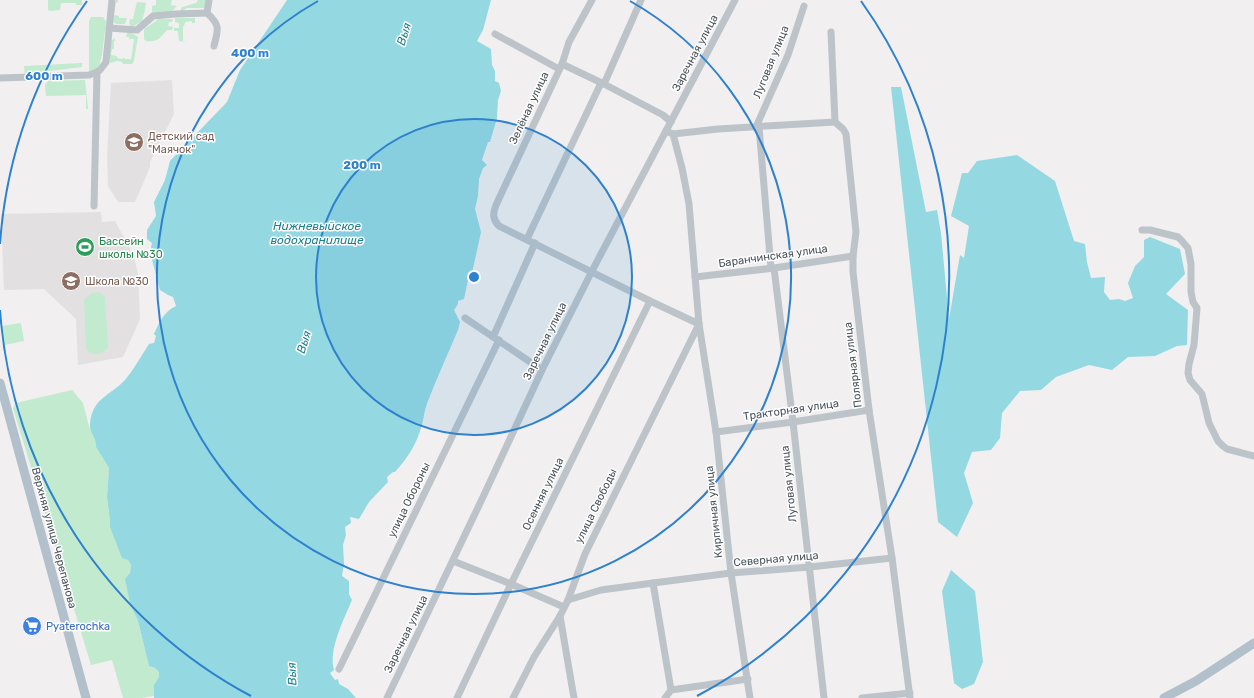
<svg xmlns="http://www.w3.org/2000/svg" width="1254" height="698" viewBox="0 0 1254 698" font-family="Rubik,sans-serif">
  <style>
    .education { fill: #e2e0e0 }
    .green { fill: #c2eace }
    .water { fill: #94d9e2 }
    .lines { fill: none; stroke-linecap: round; stroke-linejoin: round }
    .minor { stroke: #bcc4ca; stroke-width: 7 }
    .major { stroke: #b2c0cb; stroke-width: 9 }
    .ring { fill: none; stroke: #2d81cd; stroke-width: 2 }
    .labels { text-anchor: middle; dominant-baseline: central; stroke-width: 3; stroke-linejoin: round; paint-order: stroke }
    .street-label { font-size: 11px; fill: #49535a; stroke: #fff }
    .education-label { font-size: 11px; fill: #785e54; stroke: #fff; text-anchor: start }
    .leisure-label { font-size: 11px; fill: #27864d; stroke: #fff; text-anchor: start }
    .shop-label { font-size: 11px; fill: #366cbe; stroke: #fff; text-anchor: start }
    .water-label { font-size: 12px; font-style: italic; fill: #1b7f8c; stroke: #fff }
    .centre { fill: #2d81cd; stroke: #fff; stroke-width: 2 }
    .ring-label { font-size: 12px; text-anchor: middle; font-weight: bold; fill: #2d81cd; stroke: #fff; stroke-width: 3; stroke-linejoin: round; paint-order: stroke }
  </style>
  <rect width="100%" height="100%" fill="#f1efef"/>
  <g class="education">
    <path d="M172,80L174,114L150,162V167L135,202H118L108,186L107,157L111,83Z"/>
    <path d="M101,212L102,222L115,221L133,254L138,274L140,319L123,357L78,365L76,319L44,289L4,290L1,214Z"/>
  </g>
  <g class="green">
    <path d="M48,0H82V5H76V3H61L60,10L50,11L48,10Z"/>
    <path d="M116,0H118V2L116,3L114,15L119,16V18H127L125,24H116L111,20Z"/>
    <path d="M156,0H172L171,5L177,6L170,13L152,14V6L156,5Z"/>
    <path d="M198,0H207V8H187L183,11H180L182,7L196,3L197,2Z"/>
    <path d="M137,2L146,3L145,10L142,21L132,27L129,24L130,19H133Z"/>
    <path d="M91,17H103L106,22L102,55L99,66L97,69L89,71V21Z"/>
    <path d="M175,18H195V23H192V21L185,22L184,26H183V41L187,42L179,41L178,31H174V28H179V23L175,22Z"/>
    <path d="M159,19H173L172,22H169L168,26L173,27L172,30H167C159,39 158,42 146,41L144,39V29Z"/>
    <path d="M127,33H132L138,37L134,61L132,64H123L122,62L117,61L111,63L109,61L111,41L115,38V41H114V49H112L111,55L117,56V58L123,59V57L125,59H131L134,39H129V37H126Z"/>
    <path d="M82,63V67L25,74L24,66Z"/>
    <path d="M85,80L88,109H86V95L46,96L45,85L48,81Z"/>
    <path d="M99,292L105,297L108,347C103,355 91,357 86,348L84,301L85,298L92,293Z"/>
    <path d="M21,323L24,341L4,345L1,326Z"/>
    <path d="M72,390L83,403L89,426L96,442V447L109,468L107,497L110,520V527L114,535L116,543L131,565C128,578 132,609 138,621L149,666L155,668L159,672V677L154,685V696L142,698H123L112,660L91,665L13,408L16,403Z"/>
  </g>
  <g class="water">
    <path d="M287,0H491L483,30L477,41L491,49L492,65L495,71V81L499,83L501,91L498,100L497,118L490,142H488L482,160L487,165L483,168L479,179L478,196L475,209L481,232L472,273L469,275L464,299L458,301V304L454,310L460,322L458,330C448,354 437,377 428,401C424,410 424,419 421,428C416,445 407,459 395,472H393L387,477L388,482L369,502L359,519L350,517L351,523L345,527L346,535L343,545L344,564L342,576L349,581V594L352,600C344,619 328,650 334,670L330,673L332,676L335,680L338,679L339,684L348,689L356,698H154V685L159,677V672L155,668L149,666L138,621L130,603L125,579L130,573L131,565L128,560L122,558L110,527V520L107,497L109,468L96,447C97,438 89,432 90,424C92,398 110,396 125,380C134,369 141,356 149,344L154,343L156,336L154,334C159,323 164,311 176,306L173,297L168,295L160,290L150,252L152,243L147,239V230L156,216L154,202L165,180L170,161L227,102L240,70Z"/>
    <path d="M891,87H901L926,212L937,210L941,233L949,319L960,255L964,258L969,226L951,216L962,173H968L977,161L1017,155L1055,181L1074,241L1085,244L1087,262L1091,278L1105,277L1104,292L1110,300L1119,299L1125,301L1133,298L1128,283L1135,266L1144,257V240L1150,237L1180,249L1185,274L1166,294L1188,310L1187,345L1177,346L1155,356L1128,357L1112,370L1089,365L1056,377L1041,390L1020,391L1002,413L1000,438L991,450L972,452L964,473L973,503L957,537L938,522Z"/>
    <path d="M951,570L975,591L983,662L974,684L962,689L954,683L942,591Z"/>
  </g>
  <g class="lines">
    <g class="minor">
      <path d="M209,0L207,13C221,26 218,29 214,46"/>
      <path d="M109,28L137,30L153,16L176,14L207,13"/>
      <path d="M831,32L835,122L843,129L846,134L856,232L853,256V272L869,410L892,558L910,698"/>
      <path d="M495,34L559,69"/>
      <path d="M562,64L604,84L663,115L671,122"/>
      <path d="M0,78L89,75L97,72"/>
      <path d="M604,84L641,0"/>
      <path d="M756,127L788,55L804,6"/>
      <path d="M759,127L771,268"/>
      <path d="M666,131L673,134L682,168L689,204L699,324L716,432L731,573L750,698"/>
      <path d="M673,134L718,129L835,122"/>
      <path d="M94,206L97,72L100,70L106,62L112,0"/>
      <path d="M1142,230H1150L1178,237L1182,241L1188,248L1191,264V292L1193,302L1197,308L1194,345L1189,364L1188,373L1190,380L1202,394L1209,423L1218,441L1223,446L1227,449L1254,456"/>
      <path d="M527,239L601,83"/>
      <path d="M774,268L793,422L824,698"/>
      <path d="M695,277L774,268L853,256"/>
      <path d="M465,318L542,370"/>
      <path d="M493,337L535,243"/>
      <path d="M716,432L793,422L869,410"/>
      <path d="M453,561L511,584L564,607"/>
      <path d="M653,583L671,690"/>
      <path d="M568,600L601,590L653,583L731,573L810,567L892,558"/>
      <path d="M560,616L574,698"/>
      <path d="M339,669L499,340"/>
      <path d="M387,698L483,497L542,370L592,271L735,0"/>
      <path d="M457,698L511,584L650,301"/>
      <path d="M513,698L534,657L560,616L568,600L585,554L699,324L650,301L499,226C492,219 493,213 496,205L562,64L569,42L592,0"/>
      <path d="M665,698L671,690L748,679"/>
      <path d="M862,698L910,693"/>
    </g>
    <g class="major">
      <path d="M0,383L86,698"/>
      <path d="M1164,698L1196,681L1254,643"/>
    </g>
  </g>
  <circle cx="474" cy="277" r="158" fill="#2d81cd" fill-opacity=".12"/>
  <g class="ring">
    <circle cx="474" cy="277" r="158"/>
    <path d="M630 1A317 317 0 1 1 318 1"/>
    <path d="M251 696A475 475 0 0 1 0 310M0 244A475 475 0 0 1 87 1M861 1A475 475 0 0 1 697 696"/>
  </g>
  <defs>
    <g id="school-disc" transform="scale(1)"><circle r="9.5" fill="#8d6e63" stroke="#fff"/><path d="M0-5L7-2L0 1L-7-2ZM-4 1L0 2.5L4 1V4Q0 6-4 4Z" fill="#fff"/></g>
    <g id="stadium-disc" transform="scale(1)"><circle r="9.5" fill="#2e9e5b" stroke="#fff"/><path d="M0-5a6.5 5 0 1 0 0 10a6.5 5 0 1 0 0-10ZM-3.5-1.8h7v3.6h-7Z" fill="#fff"/></g>
    <g id="supermarket-disc" transform="scale(1)"><circle r="9.5" fill="#3f7fe0" stroke="#fff"/><path d="M-6-5.5h2.5l.6 2H6L4.5 2H-2.5L-4.4-4H-6ZM-1.5 3.2a1.3 1.3 0 1 0 .1 0ZM3 3.2a1.3 1.3 0 1 0 .1 0Z" fill="#fff"/></g>
  </defs>
  <g fill-rule="evenodd">
    <use href="#school-disc" x="134" y="142"/>
    <use href="#stadium-disc" x="85" y="247"/>
    <use href="#school-disc" x="71" y="281"/>
    <use href="#supermarket-disc" x="32" y="626"/>
  </g>
  <g class="labels">
    <g class="street-label">
      <text transform="translate(695 53) rotate(-62)">Заречная улица</text>
      <text transform="translate(771 62) rotate(-68)">Луговая улица</text>
      <text transform="translate(529 108) rotate(-65)">Зелёная улица</text>
      <text transform="translate(773 256) rotate(-8)">Баранчинская улица</text>
      <text transform="translate(545 341) rotate(-64)">Заречная улица</text>
      <text transform="translate(853 365) rotate(-97)">Полярная улица</text>
      <text transform="translate(791 410) rotate(-8)">Тракторная улица</text>
      <text transform="translate(789 484) rotate(-96)">Луговая улица</text>
      <text transform="translate(543 494) rotate(-64)">Осенняя улица</text>
      <text transform="translate(409 500) rotate(-64)">улица Обороны</text>
      <text transform="translate(596 506) rotate(-64)">улица Свободы</text>
      <text transform="translate(714 512) rotate(-96)">Кирпичная улица</text>
      <text transform="translate(54 538) rotate(75)">Верхняя улица Черепанова</text>
      <text transform="translate(776 559) rotate(-5)">Северная улица</text>
      <text transform="translate(406 634) rotate(-64)">Заречная улица</text>
    </g>
    <g class="education-label">
      <text x="148" y="136">Детский сад<tspan x="148" dy="13">"Маячок"</tspan></text>
      <text x="85" y="281">Школа №30</text>
    </g>
    <g class="leisure-label">
      <text x="99" y="241">Бассейн<tspan x="99" dy="13">школы №30</tspan></text>
    </g>
    <g class="shop-label">
      <text x="46" y="626">Pyaterochka</text>
    </g>
    <g class="water-label">
      <text transform="translate(404 34) rotate(-72)">Выя</text>
      <text x="317" y="226">Нижневыйское<tspan x="317" dy="14">водохранилище</tspan></text>
      <text transform="translate(304 342) rotate(-72)">Выя</text>
      <text transform="translate(292 674) rotate(-93)">Выя</text>
    </g>
  </g>
  <circle cx="474" cy="277" r="6" class="centre"/>
  <g class="ring-label">
    <text x="250" y="57">400 m</text>
    <text x="44" y="80">600 m</text>
    <text x="362" y="169">200 m</text>
  </g>
</svg>
